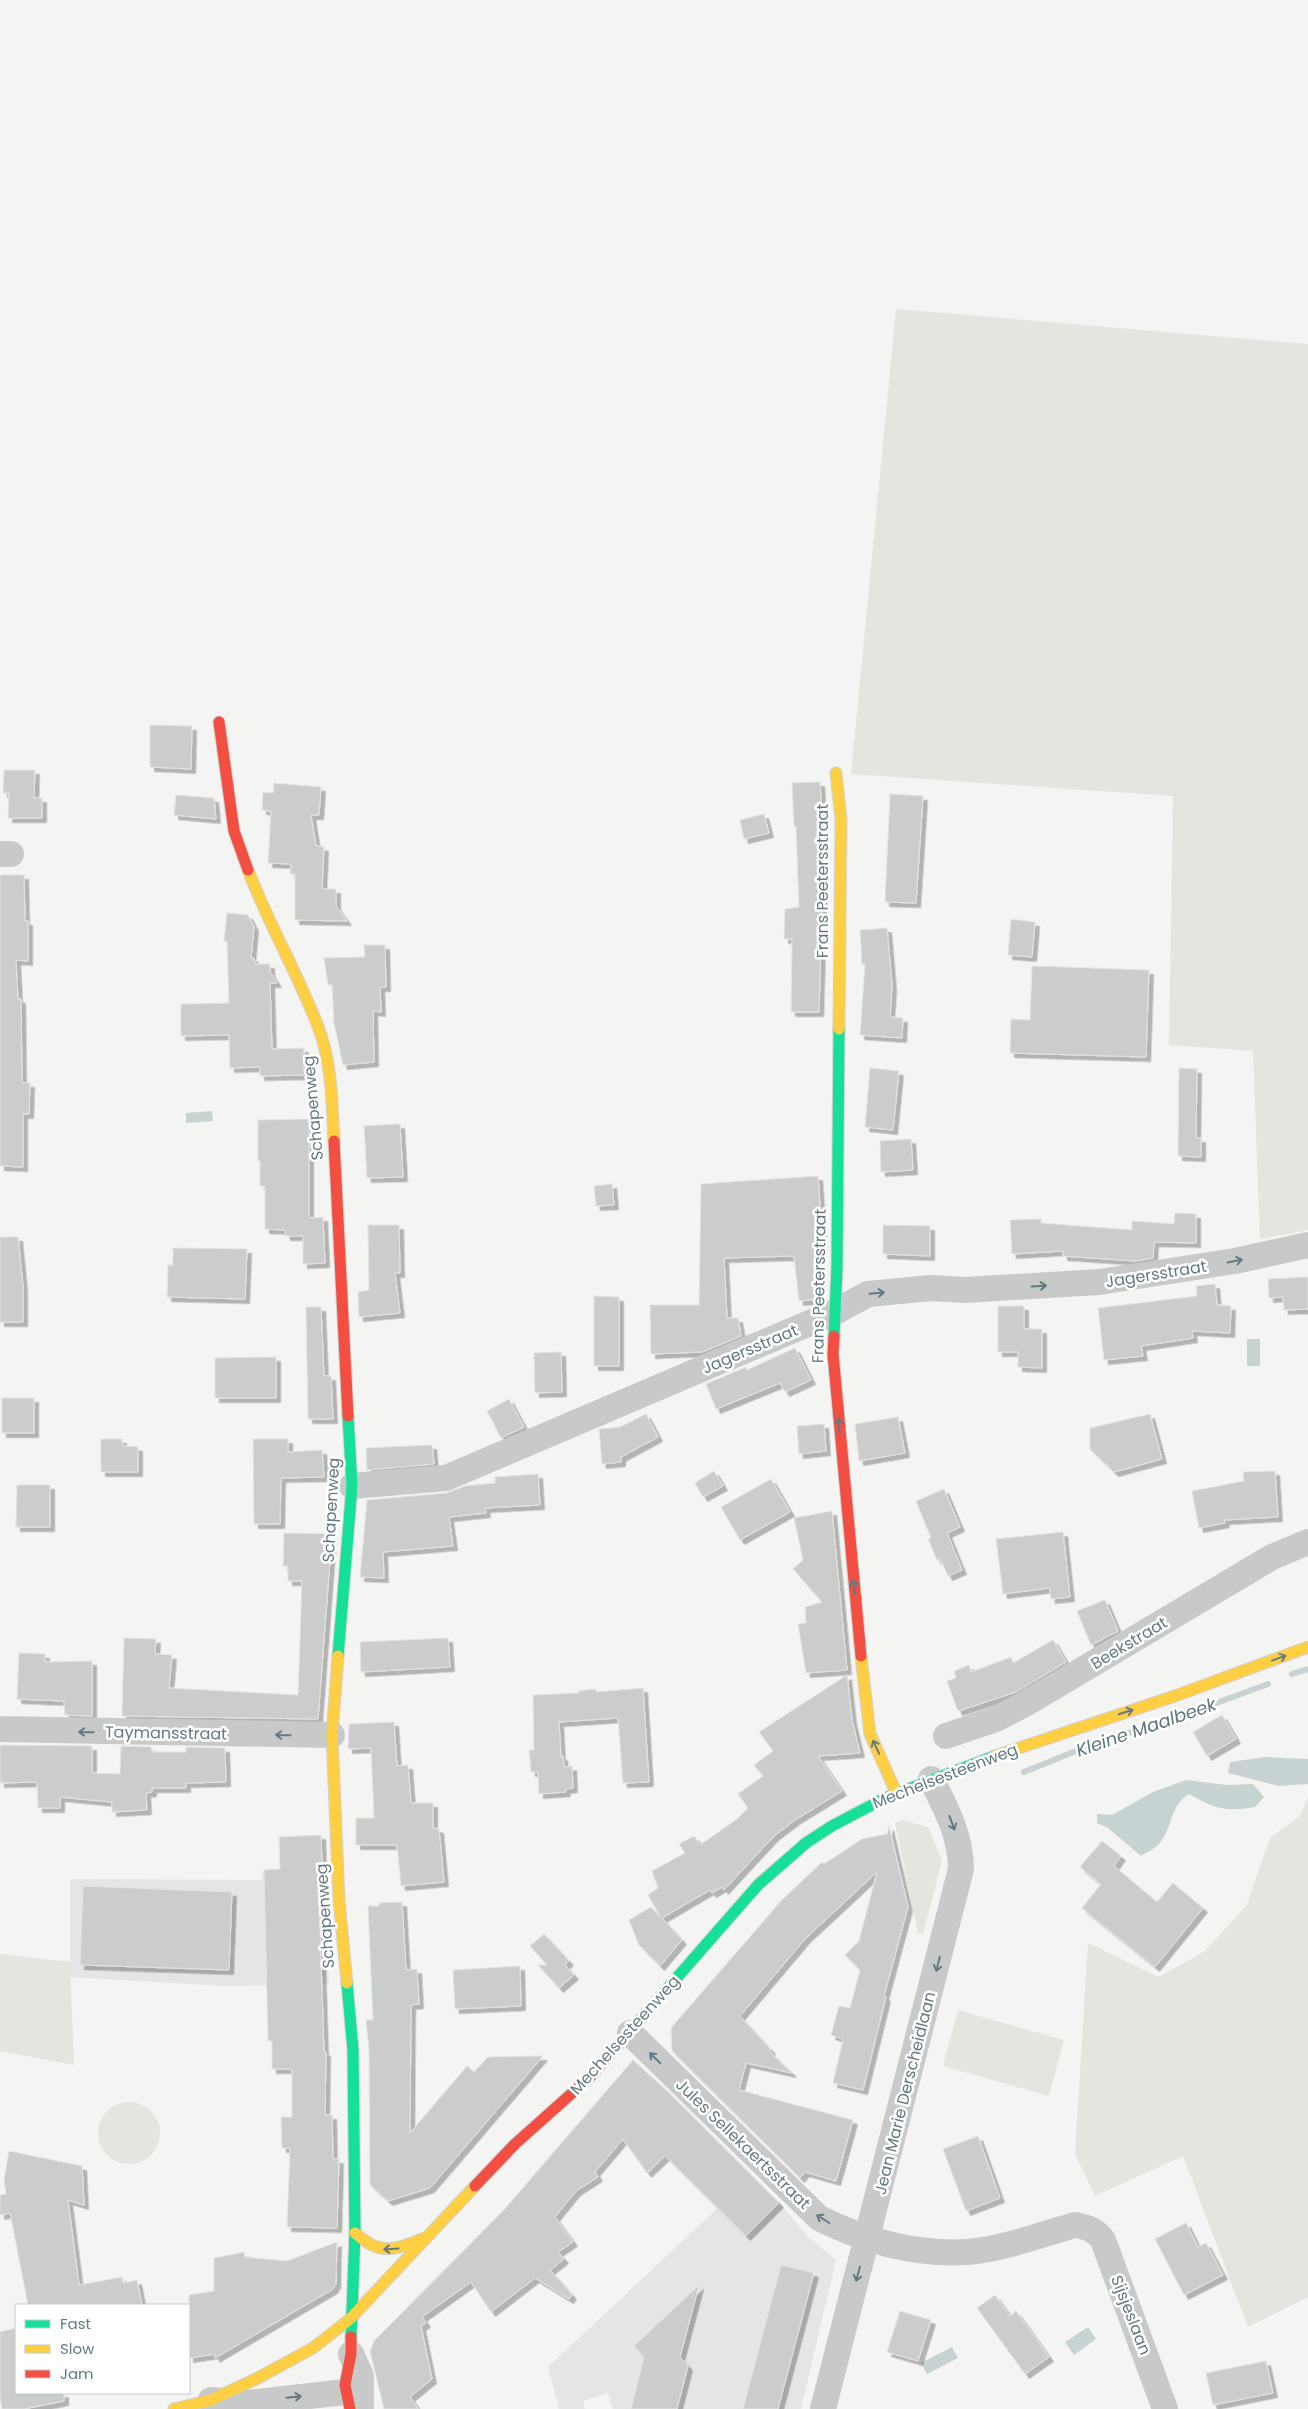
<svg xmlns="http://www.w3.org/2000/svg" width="1308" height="2409" viewBox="0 0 1308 2409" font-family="Poppins,sans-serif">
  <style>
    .built { fill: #e4e5e5 }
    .green { fill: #e3e6df }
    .water { fill: #c7d2d3 }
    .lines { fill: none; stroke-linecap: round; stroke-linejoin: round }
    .stream { stroke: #c7d2d3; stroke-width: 6 }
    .building { fill: #cbcdcd; stroke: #e3e3e2; filter: url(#shadow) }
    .fast-casing { stroke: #d0d2d2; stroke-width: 13 }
    .slow-casing { stroke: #d0d2d2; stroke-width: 13 }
    .jam-casing { stroke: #d0d2d2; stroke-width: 13 }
    .street { stroke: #c8caca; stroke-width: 26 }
    .fast { stroke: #16e098; stroke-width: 11 }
    .slow { stroke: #ffcf43; stroke-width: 11 }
    .jam { stroke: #f24e42; stroke-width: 11 }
    .oneway { stroke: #637a83 }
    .labels { text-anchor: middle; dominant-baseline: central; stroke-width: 5; stroke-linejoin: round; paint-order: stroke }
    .street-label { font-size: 16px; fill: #637a83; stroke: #fff }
    .water-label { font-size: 18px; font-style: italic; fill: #5a7679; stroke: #fff }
  </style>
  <defs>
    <filter id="shadow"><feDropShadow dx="4.5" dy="4.5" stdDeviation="0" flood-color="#0004"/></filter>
  </defs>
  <rect width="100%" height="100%" fill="#f4f4f2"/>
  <g class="built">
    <path d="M323,1870L329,1984L224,1986L70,1977V1879L263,1880L262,1871Z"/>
    <path d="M752,2176L779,2203L809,2238L836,2260L801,2409H613L608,2393L583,2401L585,2409H559L548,2367Z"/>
  </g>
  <g class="green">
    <path d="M896,309L1308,344V1230L1260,1239L1253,1051L1169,1045L1173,796L851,774Z"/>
    <path d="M1308,1797V2297L1248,2327L1183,2156L1095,2196L1075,2154L1088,1943L1159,1977L1205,1951L1246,1906L1270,1838L1300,1816Z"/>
    <path d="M902,1820L928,1827L942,1861L923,1934L918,1933L895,1823Z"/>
    <path d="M0,1954L70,1962L74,2065L0,2051Z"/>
    <path d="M958,2010L1064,2040L1049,2096L943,2066Z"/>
    <circle cx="129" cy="2133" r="31"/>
  </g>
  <g class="water">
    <path d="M212,1111L213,1121L186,1123V1113Z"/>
    <rect x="1247" y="1339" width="13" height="27"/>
    <path d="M1266,1757L1308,1759V1784L1279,1786L1228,1773L1230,1762Z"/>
    <path d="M1186,1780L1227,1785L1253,1784L1264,1797L1255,1807C1224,1812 1216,1809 1189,1794C1169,1805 1173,1830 1158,1845C1154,1849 1147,1852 1141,1856L1108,1828L1097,1823V1814L1112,1815L1153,1792Z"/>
    <path d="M1088,2327L1096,2339L1074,2355L1065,2342Z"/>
    <path d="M952,2347L958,2358L927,2374L921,2363Z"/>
  </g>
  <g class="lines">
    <g class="stream">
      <path d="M1292,1674L1308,1669"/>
      <path d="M1024,1772L1108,1738L1146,1729L1268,1684"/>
    </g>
  </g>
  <g class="building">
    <path d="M150,725L192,726L191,769L150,767Z"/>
    <path d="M4,770H35L34,798H42V818H8L9,793H3Z"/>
    <path d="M820,782L822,814L819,872H823L819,1012H791L792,939H784L785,909L799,907L796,826H794L792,783Z"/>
    <path d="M274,783L321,787L319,815H311L316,846L324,847L322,889H336V906L347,921L295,920V874H290L291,864L268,863L271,811L262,810L263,792L273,793Z"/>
    <path d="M890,794L923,796L916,903L885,902Z"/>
    <path d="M176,795L214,798L216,819L174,815Z"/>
    <path d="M764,814L769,833L744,839L740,820Z"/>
    <path d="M0,875H24L25,921H28V961L16,960L18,999H21L22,1083H30L29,1114H23V1167L0,1166Z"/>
    <path d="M227,913L248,915L254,927L251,958H254L255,964H270V972L277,983H270L272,1049L304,1048V1075L260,1076V1067L230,1068L229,1035L181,1036V1004L229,1003L227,942L224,941Z"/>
    <path d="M1011,919L1035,922L1032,957L1008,955Z"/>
    <path d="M887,928L892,986L890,1017L903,1018L902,1038L860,1035L865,964L862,965L860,930Z"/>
    <path d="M364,945H385L386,987H380L381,1012L373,1011L374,1062L343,1065L334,1023L332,985H328L324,958L365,957Z"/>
    <path d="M1032,966L1149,970L1146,1057L1010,1053L1011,1019L1030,1020Z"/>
    <path d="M870,1068L899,1071L893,1130L865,1127Z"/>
    <path d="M1179,1068L1197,1069L1196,1138H1201V1157L1178,1156Z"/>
    <path d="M309,1119V1218L323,1217L325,1263L303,1264V1236H286L285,1230L265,1229V1186H260V1161H258V1120Z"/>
    <path d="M400,1124L403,1177L367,1178L364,1126Z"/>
    <path d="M911,1139L913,1170L881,1172L880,1141Z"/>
    <path d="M818,1176L822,1234L821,1255H819L821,1274L820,1299L799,1301L794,1256L724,1258L727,1318H738L741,1336L702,1352L651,1354L650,1305H699L701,1184Z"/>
    <path d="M612,1184L614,1205L596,1206L594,1186Z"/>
    <path d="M1175,1213L1196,1214V1243L1154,1242L1153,1258L1135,1261L1063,1256V1251L1012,1254L1010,1220L1041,1219V1223L1132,1230V1221L1174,1224Z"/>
    <path d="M368,1225H399L400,1273H395L400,1313L359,1317L358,1292L369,1290Z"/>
    <path d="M883,1225L930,1226V1256L883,1254Z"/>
    <path d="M0,1237H18L23,1286V1322H0Z"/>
    <path d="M173,1248L247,1249L245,1299L167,1297L168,1265H173Z"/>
    <path d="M1308,1277V1309L1284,1310L1283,1297L1269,1298L1268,1279Z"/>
    <path d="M1215,1284L1217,1305L1231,1306L1230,1333L1192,1331L1193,1338L1141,1346L1143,1356L1104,1360L1098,1308L1197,1296L1196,1286Z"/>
    <path d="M594,1296L619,1297V1366H594Z"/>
    <path d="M998,1306H1024V1329H1042V1368L1018,1367V1352H998Z"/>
    <path d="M306,1307H321L324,1376H331L333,1419H308Z"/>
    <path d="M795,1348L811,1380L785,1392L780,1383L716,1409L706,1384L746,1367L747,1370Z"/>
    <path d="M561,1352L562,1392L535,1393L534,1353Z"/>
    <path d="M276,1357V1398H215V1358Z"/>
    <rect x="2" y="1398" width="32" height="35"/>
    <path d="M509,1399L524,1427L501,1438L487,1411Z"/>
    <path d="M646,1414L658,1437L621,1457V1462L602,1464L599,1429L620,1427Z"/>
    <path d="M1150,1414L1162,1459L1114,1472L1090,1449V1428Z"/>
    <path d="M898,1417L905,1453L859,1461L855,1424Z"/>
    <path d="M824,1424L826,1451L799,1454L797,1426Z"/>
    <path d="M101,1439H122V1446L138,1447V1472H101Z"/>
    <path d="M253,1439H288V1452L322,1450L324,1477L281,1478L280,1524H254Z"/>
    <path d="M432,1445L434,1464L367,1470L366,1448Z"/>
    <path d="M714,1471L723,1486L703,1497L695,1483Z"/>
    <path d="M1275,1471L1278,1517L1224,1520L1225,1523L1199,1528L1192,1491L1244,1481L1243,1472Z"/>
    <path d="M538,1474L540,1505L485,1508L486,1513L449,1517L453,1546L383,1552L384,1578L360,1577L367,1500L447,1493L465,1486L495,1483V1477Z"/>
    <path d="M771,1479L790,1512L740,1540L721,1507Z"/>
    <path d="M17,1485H50V1527H16Z"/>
    <path d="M944,1489L960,1527L947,1533L962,1570L948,1576L940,1558L937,1560L928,1539L931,1538L916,1501Z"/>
    <path d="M832,1511L847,1670L806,1673L798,1624L806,1623L805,1607L822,1602L793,1569L803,1560L794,1518Z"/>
    <path d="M1063,1532L1070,1597L1051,1599L1050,1588L1003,1594L996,1539Z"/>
    <path d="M284,1533L332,1534L318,1719L122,1716L124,1638L156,1639L155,1654L172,1655L169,1688L298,1695L302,1581H288V1566H283Z"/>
    <path d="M1105,1600L1118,1631L1091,1645L1077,1611Z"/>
    <path d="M448,1638L450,1667L361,1672L360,1642Z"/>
    <path d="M1053,1640L1066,1662L1016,1692L958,1711L947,1681L956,1678L954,1671L969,1665L971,1672L1011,1657L1013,1663Z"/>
    <path d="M19,1653L45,1654V1662L92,1661V1716L65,1715L64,1701L17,1699Z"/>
    <path d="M847,1675L852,1720L860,1753L818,1756L842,1791L795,1820L774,1836L724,1890L722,1887L712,1893L710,1890L662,1918L682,1940L660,1966L639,1945L629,1920L651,1907L661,1918L648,1895L658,1888L652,1871L685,1853L679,1844L694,1836L700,1845L737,1819L748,1808L738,1794L763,1776L754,1765L773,1751L759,1732Z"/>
    <path d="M643,1688L649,1782L623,1783L618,1718L559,1722L561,1757L563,1756L564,1767L572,1766L573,1788L565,1789L566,1792L539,1794L538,1772H531L529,1750H534L533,1695L579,1693L578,1691L596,1689V1692Z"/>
    <path d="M1222,1715L1236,1739L1207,1756L1193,1732Z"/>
    <path d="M394,1722L397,1766L408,1765L411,1803H433V1828L439,1829L444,1882L401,1886L397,1845H356V1818H374L371,1748L348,1749L349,1724Z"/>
    <path d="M0,1745L92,1746V1773L120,1774L121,1746L151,1747L152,1752H186V1747L225,1748L226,1782L186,1783V1788H152V1792L146,1793L147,1810L112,1812V1802L60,1797V1808H38L37,1782L0,1783Z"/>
    <path d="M889,1826L908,1907L884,1996L886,1997L863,2090L833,2083L843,2039L831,2035L839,2006L850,2008L860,1970L845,1955L859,1941L877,1872L805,1939L740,2016L771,2050L769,2051L792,2073L746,2063L739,2090L853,2120L836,2181L805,2172L800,2178L672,2051L671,2028L781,1901L822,1862L824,1864L862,1839L887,1834Z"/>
    <path d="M321,1835L322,1867L318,1868L324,2052H326L325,2115H332L333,2159H339L337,2228L287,2227L290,2148H282L281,2117H292V2069H272V2041H268L264,1870L280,1869L279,1837Z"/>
    <path d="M1102,1841L1121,1856L1114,1866L1157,1902L1173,1883L1203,1908L1155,1967L1082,1908L1101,1884L1080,1867Z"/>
    <path d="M83,1886L232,1892L229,1970L80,1965Z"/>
    <path d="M402,1902L406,1970L417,1969L419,2004L411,2005L410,2133L467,2066L474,2072L488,2057L543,2056L430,2188L388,2201L370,2185L369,2050L366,2020H373L368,1906H379V1903Z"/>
    <path d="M544,1934L569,1961L565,1965L574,1975L559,1988L538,1965H547L530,1946Z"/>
    <path d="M520,1966L521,2006L455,2009L453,1970Z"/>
    <path d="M633,2060L668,2092L779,2203L746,2236L665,2156L647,2173L623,2139L595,2172L598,2177L576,2191L555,2217L573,2242L558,2252L564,2259L550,2270L572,2295L569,2299L535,2278L491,2312L471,2282L422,2317L426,2323L421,2326L432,2379L410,2397L418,2409H384L370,2351L374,2341L503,2211Z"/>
    <path d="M978,2136L1000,2198L966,2211L943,2149Z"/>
    <path d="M9,2151L82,2166L84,2205L68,2200L79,2285L122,2277L123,2283L137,2280L142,2305H28L10,2213L0,2215V2195L6,2194L4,2180Z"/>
    <path d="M1186,2223L1198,2247L1206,2243L1223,2275L1184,2295L1155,2239Z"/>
    <path d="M337,2242L336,2284L333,2289L215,2358V2354L189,2358V2295L214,2291V2258L245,2252L244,2257L287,2261Z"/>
    <path d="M781,2265L814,2273L778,2409H743Z"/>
    <path d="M699,2285L680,2357L688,2366L677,2409H631L644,2357L634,2346Z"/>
    <path d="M995,2295L1010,2316L1016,2311L1049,2357L1025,2374L977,2308Z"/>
    <path d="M900,2311L931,2320L918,2361L887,2352Z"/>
    <path d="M16,2328V2393H64V2401L24,2409H2L0,2398V2332Z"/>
    <path d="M1266,2361L1273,2393L1213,2405L1206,2373Z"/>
  </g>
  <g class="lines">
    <g class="fast-casing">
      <g id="fast">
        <path d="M834,1336L837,1267L839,1029"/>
        <path d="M338,1656L352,1486L348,1416"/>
        <path d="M347,1983L353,2050L355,2233L351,2337"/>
        <path d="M624,2038L758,1885L806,1843L832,1826L885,1798L995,1756"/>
      </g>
    </g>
    <g class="slow-casing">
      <g id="slow">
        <path d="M836,773L841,819L839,1029"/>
        <path d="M248,870C268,923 297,972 317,1024C332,1060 332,1103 334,1141"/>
        <path d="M338,1656L332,1735L339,1900L347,1983"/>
        <path d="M861,1656L870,1734L896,1792"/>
        <path d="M995,1756L1175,1696L1308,1647"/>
        <path d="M355,2233C379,2255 394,2251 422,2239"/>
        <path d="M174,2409L211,2400L256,2379L313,2348L350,2319L475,2186"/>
      </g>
    </g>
    <g class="jam-casing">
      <g id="jam">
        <path d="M219,722L234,831L248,870"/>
        <path d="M334,1141L348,1416"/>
        <path d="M834,1336L833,1354L861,1656"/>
        <path d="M475,2186L515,2144L589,2078L624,2038"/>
        <path d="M350,2409L345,2385L351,2354V2337"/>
      </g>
    </g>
    <g class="street">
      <path d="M0,854H11"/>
      <path d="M352,1486L446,1478L833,1313L868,1294L931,1288L965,1290L1099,1282L1235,1261L1308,1245"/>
      <path d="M0,1729L332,1735"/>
      <path d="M946,1736L996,1719L1025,1704L1272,1557L1308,1542"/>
      <path d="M630,2033L819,2218C865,2241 915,2255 967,2252C1003,2249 1040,2235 1075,2225C1088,2227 1095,2230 1103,2240L1165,2409"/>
      <path d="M351,2354L361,2376V2409"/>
      <path d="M211,2400L248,2403L345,2392"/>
      <path d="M823,2409L961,1869C961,1836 946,1808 931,1779"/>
    </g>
    <use href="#fast" class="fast"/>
    <use href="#slow" class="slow"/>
    <use href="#jam" class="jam"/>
  </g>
  <defs><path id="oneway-shaft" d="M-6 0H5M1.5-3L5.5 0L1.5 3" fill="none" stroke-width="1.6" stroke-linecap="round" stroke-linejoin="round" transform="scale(1.25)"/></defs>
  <g class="oneway">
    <use href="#oneway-shaft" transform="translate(1235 1261) rotate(-11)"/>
    <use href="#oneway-shaft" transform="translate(1039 1286) rotate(-3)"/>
    <use href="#oneway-shaft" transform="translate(877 1293) rotate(-5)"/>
    <use href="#oneway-shaft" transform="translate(839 1425) rotate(-95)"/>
    <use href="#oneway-shaft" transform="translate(854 1587) rotate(-96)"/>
    <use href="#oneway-shaft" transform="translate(1279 1658) rotate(-20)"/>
    <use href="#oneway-shaft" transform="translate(1126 1712) rotate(-18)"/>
    <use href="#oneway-shaft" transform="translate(86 1732) rotate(-179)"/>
    <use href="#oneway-shaft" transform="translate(283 1735) rotate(-179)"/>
    <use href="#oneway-shaft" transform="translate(876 1747) rotate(-115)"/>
    <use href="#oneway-shaft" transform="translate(952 1823) rotate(70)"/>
    <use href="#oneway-shaft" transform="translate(938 1964) rotate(104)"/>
    <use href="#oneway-shaft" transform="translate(655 2058) rotate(-136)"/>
    <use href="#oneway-shaft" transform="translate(823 2219) rotate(-148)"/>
    <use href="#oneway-shaft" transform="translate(391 2249) rotate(176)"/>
    <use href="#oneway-shaft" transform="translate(858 2274) rotate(105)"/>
    <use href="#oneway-shaft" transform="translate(294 2397) rotate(-6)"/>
  </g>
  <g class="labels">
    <g class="street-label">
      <text transform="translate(822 881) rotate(-90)">Frans Peetersstraat</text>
      <text transform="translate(313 1108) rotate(-95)">Schapenweg</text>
      <text transform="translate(1156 1274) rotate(-9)">Jagersstraat</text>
      <text transform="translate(819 1286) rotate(-89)">Frans Peetersstraat</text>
      <text transform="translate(750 1349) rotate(-23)">Jagersstraat</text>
      <text transform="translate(331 1510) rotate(-87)">Schapenweg</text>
      <text transform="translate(1129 1643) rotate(-31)">Beekstraat</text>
      <text transform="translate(166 1733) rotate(1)">Taymansstraat</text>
      <text transform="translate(945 1776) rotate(-21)">Mechelsesteenweg</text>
      <text transform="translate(325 1916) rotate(-94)">Schapenweg</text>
      <text transform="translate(625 2035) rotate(-48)">Mechelsesteenweg</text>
      <text transform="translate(905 2093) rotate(-76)">Jean Marie Derscheidlaan</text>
      <text transform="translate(743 2144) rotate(44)">Jules Sellekaertsstraat</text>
      <text transform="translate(1131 2315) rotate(69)">Sijsjeslaan</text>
    </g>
    <g class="water-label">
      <text transform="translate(1146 1727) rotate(-19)">Kleine Maalbeek</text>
    </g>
  </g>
  <rect x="15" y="2304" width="175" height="90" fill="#ffffff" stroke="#c1cacd"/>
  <rect x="25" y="2320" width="25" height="8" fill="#16e098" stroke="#c1cacd"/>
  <text x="60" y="2329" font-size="15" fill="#637a83">Fast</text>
  <rect x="25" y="2345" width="25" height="8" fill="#ffcf43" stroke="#c1cacd"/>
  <text x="60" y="2354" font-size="15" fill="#637a83">Slow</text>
  <rect x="25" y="2370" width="25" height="8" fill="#f24e42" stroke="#c1cacd"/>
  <text x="60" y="2379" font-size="15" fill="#637a83">Jam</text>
</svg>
